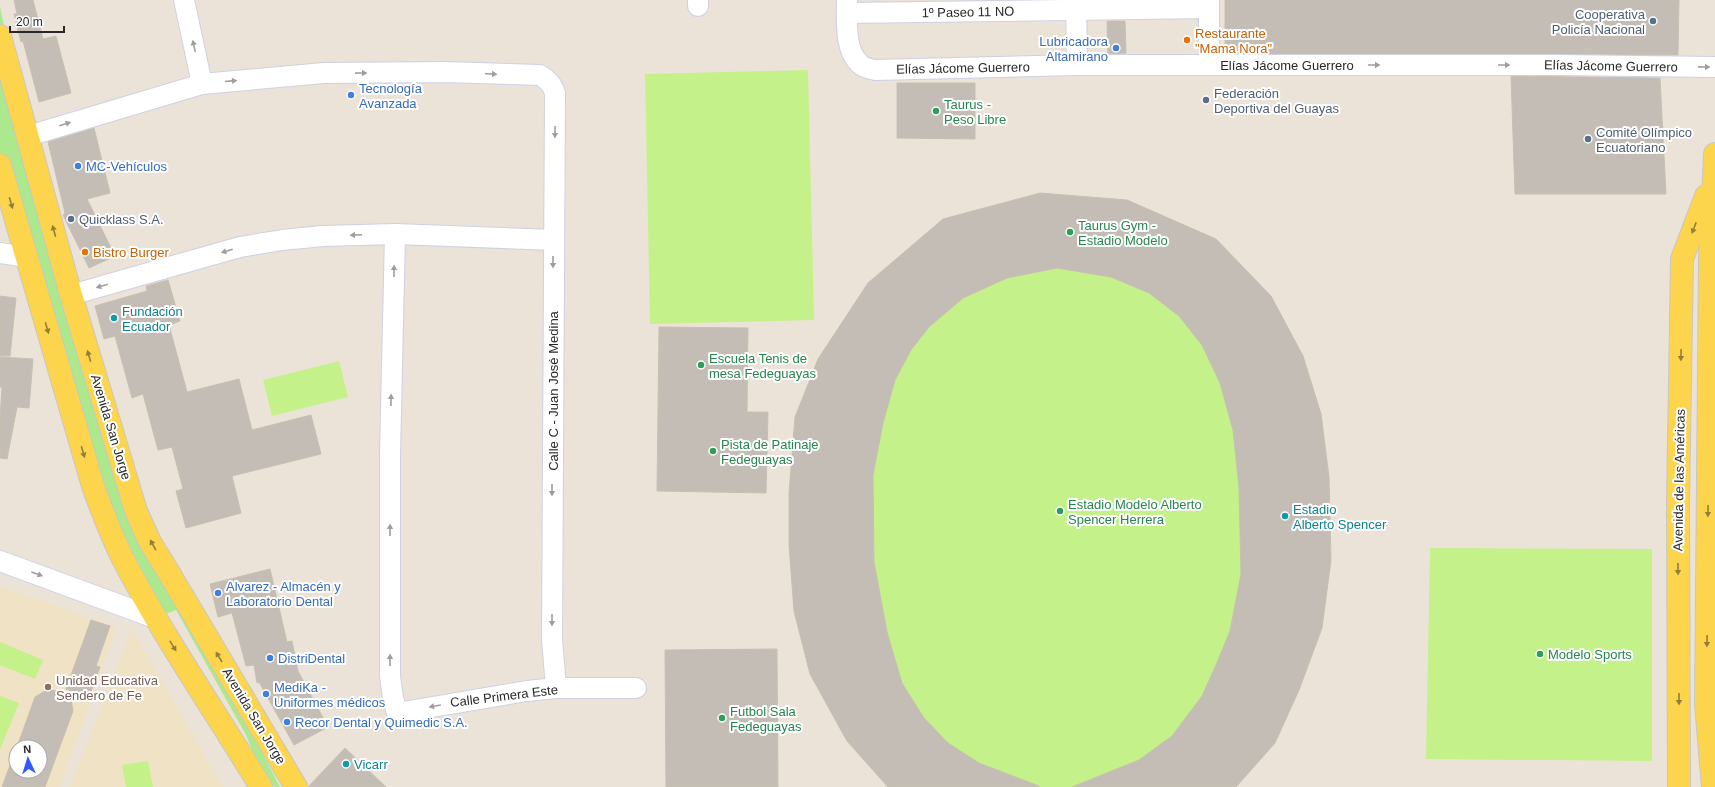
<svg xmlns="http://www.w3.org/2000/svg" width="1715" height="787" viewBox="0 0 1715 787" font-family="Arial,sans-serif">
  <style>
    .education { fill: #f0e2c5; fill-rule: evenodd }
    .green { fill: #ace98e }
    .pitch { fill: #c4f189 }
    .building { fill: #c3bdb5; stroke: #c7c0b2 }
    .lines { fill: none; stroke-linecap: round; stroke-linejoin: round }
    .minor-casing { stroke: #cdd1e3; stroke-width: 22 }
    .major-casing { stroke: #c7c7c7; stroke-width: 24 }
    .minor { stroke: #fff; stroke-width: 20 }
    .major { stroke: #fdd54c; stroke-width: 22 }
    .oneway { fill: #9e9e9e }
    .oneway2 { fill: #927e3a }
    .service-dot { fill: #5c6f8a; stroke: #fff; stroke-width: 1.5 }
    .food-dot { fill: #e8710a; stroke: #fff; stroke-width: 1.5 }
    .shop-dot { fill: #3f7fe0; stroke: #fff; stroke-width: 1.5 }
    .leisure-dot { fill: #2e9e5b; stroke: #fff; stroke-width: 1.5 }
    .culture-dot { fill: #0f9aa8; stroke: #fff; stroke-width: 1.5 }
    .education-dot { fill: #8d6e63; stroke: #fff; stroke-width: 1.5 }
    .labels { text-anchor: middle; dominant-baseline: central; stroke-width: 4; stroke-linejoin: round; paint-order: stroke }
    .street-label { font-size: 13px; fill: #282828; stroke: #fff }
    .service-label { font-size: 13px; fill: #4e5e75; stroke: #fff; text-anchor: start }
    .food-label { font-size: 13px; fill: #c56008; stroke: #fff; text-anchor: start }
    .shop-label { font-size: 13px; fill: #366cbe; stroke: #fff; text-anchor: start }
    .leisure-label { font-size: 13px; fill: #27864d; stroke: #fff; text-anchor: start }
    .culture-label { font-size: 13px; fill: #0d838f; stroke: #fff; text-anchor: start }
    .education-label { font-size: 13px; fill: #785e54; stroke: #fff; text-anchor: start }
  </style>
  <rect width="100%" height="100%" fill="#ece3d8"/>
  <g class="education">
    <path d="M0,586L117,627L60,787H0ZM16,747H40V771H16Z"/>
    <path d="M132,628L223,787H70Z"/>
  </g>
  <path class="green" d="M0,7L28,136L166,568L280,787H267L246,735L176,610L155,618L123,559L0,165Z"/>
  <g class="pitch">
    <path d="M808,70L814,320L650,324L645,74Z"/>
    <path d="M1127,200L1216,239L1271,296L1303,356L1321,414L1331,560L1322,628L1299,690L1275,743L1236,787H888L847,741L810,674L794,611L789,545L790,478L795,417L818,359L868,283L943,219Z"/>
    <path d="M339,361L348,397L272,416L263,380Z"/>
    <path d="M1430,548L1652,549V761L1426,759Z"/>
    <path d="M0,642L43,660L35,679L0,665Z"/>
    <path d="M0,696L19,703L0,749Z"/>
    <path d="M148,761L153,787H126L122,765Z"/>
  </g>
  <g class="building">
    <path d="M14,0H33L43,39L56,36L71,93L39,102L23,41L21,42L14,14H17Z"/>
    <path d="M1225,0H1679L1678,55L1225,54Z"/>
    <path d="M1107,21H1125L1126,53L1108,54Z"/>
    <path d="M1511,76L1660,78L1666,194H1515Z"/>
    <path d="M897,83H975V139L897,138Z"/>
    <path d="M94,128L110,193L87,199L115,256L89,268L63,215L65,213L48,142Z"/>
    <path d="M1040,193L1127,200L1216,239L1271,296L1303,356L1321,414L1329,477L1331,560L1322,628L1299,690L1275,743L1236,787H1072L1139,760L1172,736L1202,696L1216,665L1230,631L1241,574L1239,488L1233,430L1220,383L1202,345L1179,316L1149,293L1111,277L1057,268L1007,278L963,298L929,327L911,350L895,380L883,423L873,475L874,562L887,632L902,683L924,718L948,743L979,763L1039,786V787H888L847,741L810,674L794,611L789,545V493L795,417L818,359L868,283L943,219Z"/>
    <path d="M168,280L180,321L169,325L187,392L239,379L252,430L311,415L321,454L232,476L241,513L186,528L176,491L183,489L172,447L158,450L143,394L132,398L115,336L104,339L95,306L147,291L146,286Z"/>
    <path d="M0,296L16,298L10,356H0Z"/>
    <path d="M659,327L748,328L747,412H768L766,493L657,491Z"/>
    <path d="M0,357L33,359L29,408L17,407L7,459L0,458V418L2,387H0Z"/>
    <path d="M270,569L287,642L292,641L298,671L328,727L294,745L259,682L257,683L254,665L246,666L232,613L218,617L210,584Z"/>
    <path d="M91,620L110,626L96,666L100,667L89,697L66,689Z"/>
    <path d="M777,649L778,787H666L665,650Z"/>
    <path d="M51,690L70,694L73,711L45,787H2L16,749V771H40V747H17L35,697L45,691Z"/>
    <path d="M345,748L386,787H308Z"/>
  </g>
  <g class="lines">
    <g class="minor-casing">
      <g id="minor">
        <path d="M184,0L202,84"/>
        <path d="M698,0V6"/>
        <path d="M847,0C847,19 844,50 860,64C864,68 869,69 875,70L1077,65H1557L1715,67"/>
        <path d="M1076,0L1077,65"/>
        <path d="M1209,0V65"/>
        <path d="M847,13L1209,8"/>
        <path d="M28,136L202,84L324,73L444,72L540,75C548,80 552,84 555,93L552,639L556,688"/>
        <path d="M395,234L390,455V676L393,698L397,713L527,691L556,688H636"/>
        <path d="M0,253L26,257"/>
        <path d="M71,295L240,247L282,240L323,236L395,234L553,240"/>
        <path d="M0,561L155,618"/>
      </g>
    </g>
    <g class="major-casing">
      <g id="major">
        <path d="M0,36L71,295L136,511L150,542L166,568L296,787"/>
        <path d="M0,165L93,486C102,511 111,535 123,559C164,638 215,711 261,787"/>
        <path d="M1679,787L1678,503L1682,259L1706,196"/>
        <path d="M1713,787L1706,704L1710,258L1715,154"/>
      </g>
    </g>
    <use href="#minor" class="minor"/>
    <use href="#major" class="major"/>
  </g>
  <defs><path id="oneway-solid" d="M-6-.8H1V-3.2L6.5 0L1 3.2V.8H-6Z"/></defs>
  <g class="oneway">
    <use href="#oneway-solid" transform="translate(194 46) rotate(-102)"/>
    <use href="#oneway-solid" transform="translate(1374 65)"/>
    <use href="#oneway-solid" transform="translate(1504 65)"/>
    <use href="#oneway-solid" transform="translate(1704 67) rotate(1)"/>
    <use href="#oneway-solid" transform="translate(361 73) rotate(-1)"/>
    <use href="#oneway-solid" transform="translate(491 74) rotate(2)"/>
    <use href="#oneway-solid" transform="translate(231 81) rotate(-5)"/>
    <use href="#oneway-solid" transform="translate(65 124) rotate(-17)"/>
    <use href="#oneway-solid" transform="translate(555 132) rotate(91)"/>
    <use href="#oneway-solid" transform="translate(356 235) rotate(178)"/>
    <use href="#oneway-solid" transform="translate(227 251) rotate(164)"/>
    <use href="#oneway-solid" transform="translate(553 262) rotate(90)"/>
    <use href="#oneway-solid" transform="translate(394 271) rotate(-89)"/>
    <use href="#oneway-solid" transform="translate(102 286) rotate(164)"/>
    <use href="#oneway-solid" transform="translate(391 400) rotate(-89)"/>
    <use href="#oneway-solid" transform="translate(552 490) rotate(90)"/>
    <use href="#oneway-solid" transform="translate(390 530) rotate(-90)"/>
    <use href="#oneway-solid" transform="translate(37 574) rotate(20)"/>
    <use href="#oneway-solid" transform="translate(552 620) rotate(90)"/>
    <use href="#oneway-solid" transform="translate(390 660) rotate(-90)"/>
    <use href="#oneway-solid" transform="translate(435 706) rotate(170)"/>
  </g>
  <g class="oneway2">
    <use href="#oneway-solid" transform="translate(11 203) rotate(74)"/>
    <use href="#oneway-solid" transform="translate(1694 228) rotate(111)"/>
    <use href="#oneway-solid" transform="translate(54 231) rotate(-105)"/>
    <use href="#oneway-solid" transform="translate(47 328) rotate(74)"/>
    <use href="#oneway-solid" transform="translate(1681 355) rotate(91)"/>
    <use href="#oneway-solid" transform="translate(89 356) rotate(-106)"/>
    <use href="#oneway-solid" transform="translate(83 452) rotate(74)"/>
    <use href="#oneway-solid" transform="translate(1708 511) rotate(91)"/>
    <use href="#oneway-solid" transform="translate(153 545) rotate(-119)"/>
    <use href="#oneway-solid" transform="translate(1678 569) rotate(90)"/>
    <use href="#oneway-solid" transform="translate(1707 641) rotate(91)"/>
    <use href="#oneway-solid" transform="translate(173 646) rotate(58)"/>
    <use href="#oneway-solid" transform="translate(219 657) rotate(-121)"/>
    <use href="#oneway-solid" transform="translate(1679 699) rotate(90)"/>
  </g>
  <g class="service-dot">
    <circle cx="1653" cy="21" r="4"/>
    <circle cx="1206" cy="100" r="4"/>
    <circle cx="1588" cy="139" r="4"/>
    <circle cx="71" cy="219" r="4"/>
  </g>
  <g class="food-dot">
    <circle cx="1187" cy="40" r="4"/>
    <circle cx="85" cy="252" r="4"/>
  </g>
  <g class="shop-dot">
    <circle cx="1116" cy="48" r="4"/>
    <circle cx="351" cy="95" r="4"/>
    <circle cx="78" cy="166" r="4"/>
    <circle cx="218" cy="593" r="4"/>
    <circle cx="270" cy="658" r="4"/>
    <circle cx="266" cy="694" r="4"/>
    <circle cx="287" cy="722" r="4"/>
  </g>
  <g class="leisure-dot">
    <circle cx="936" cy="111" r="4"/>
    <circle cx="1070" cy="232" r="4"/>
    <circle cx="701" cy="365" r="4"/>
    <circle cx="713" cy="451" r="4"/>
    <circle cx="1060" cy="511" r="4"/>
    <circle cx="1540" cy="654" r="4"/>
    <circle cx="722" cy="718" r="4"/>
  </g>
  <g class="culture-dot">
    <circle cx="114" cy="318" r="4"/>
    <circle cx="1285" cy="516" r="4"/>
    <circle cx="346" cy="764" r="4"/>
  </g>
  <circle class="education-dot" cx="48" cy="687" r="4"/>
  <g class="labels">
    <g class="street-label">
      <text transform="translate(968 12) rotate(-1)">1º Paseo 11 NO</text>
      <text x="1287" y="65">Elías Jácome Guerrero</text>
      <text transform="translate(1611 66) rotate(1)">Elías Jácome Guerrero</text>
      <text transform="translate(963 68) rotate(-1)">Elías Jácome Guerrero</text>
      <text transform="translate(553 391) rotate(-90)">Calle C - Juan José Medina</text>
      <text transform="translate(111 427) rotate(73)">Avenida San Jorge</text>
      <text transform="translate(1679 480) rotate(-89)">Avenida de las Américas</text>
      <text transform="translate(504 696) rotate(-7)">Calle Primera Este</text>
      <text transform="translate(254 716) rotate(59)">Avenida San Jorge</text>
    </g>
    <g class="service-label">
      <text x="1645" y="14" text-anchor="end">Cooperativa<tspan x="1645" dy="15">Policía Nacional</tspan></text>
      <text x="1214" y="93">Federación<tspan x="1214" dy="15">Deportiva del Guayas</tspan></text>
      <text x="1596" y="132">Comité Olímpico<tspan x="1596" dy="15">Ecuatoriano</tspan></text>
      <text x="79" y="219">Quicklass S.A.</text>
    </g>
    <g class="food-label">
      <text x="1195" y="33">Restaurante<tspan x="1195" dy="15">"Mama Nora"</tspan></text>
      <text x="93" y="252">Bistro Burger</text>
    </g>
    <g class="shop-label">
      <text x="1108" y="41" text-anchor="end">Lubricadora<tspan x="1108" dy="15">Altamirano</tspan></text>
      <text x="359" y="88">Tecnología<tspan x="359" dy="15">Avanzada</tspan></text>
      <text x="86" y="166">MC-Vehículos</text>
      <text x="226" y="586">Alvarez - Almacén y<tspan x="226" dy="15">Laboratorio Dental</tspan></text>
      <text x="278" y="658">DistriDental</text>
      <text x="274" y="687">MediKa -<tspan x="274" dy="15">Uniformes médicos</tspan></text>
      <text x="295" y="722">Recor Dental y Quimedic S.A.</text>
    </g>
    <g class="leisure-label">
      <text x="944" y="104">Taurus -<tspan x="944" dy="15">Peso Libre</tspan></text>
      <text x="1078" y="225">Taurus Gym -<tspan x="1078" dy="15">Estadio Modelo</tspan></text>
      <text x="709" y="358">Escuela Tenis de<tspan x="709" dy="15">mesa Fedeguayas</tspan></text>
      <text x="721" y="444">Pista de Patinaje<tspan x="721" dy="15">Fedeguayas</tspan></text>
      <text x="1068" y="504">Estadio Modelo Alberto<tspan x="1068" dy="15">Spencer Herrera</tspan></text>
      <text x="1548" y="654">Modelo Sports</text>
      <text x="730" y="711">Futbol Sala<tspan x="730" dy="15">Fedeguayas</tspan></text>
    </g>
    <g class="culture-label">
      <text x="122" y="311">Fundación<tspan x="122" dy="15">Ecuador</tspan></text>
      <text x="1293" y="509">Estadio<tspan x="1293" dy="15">Alberto Spencer</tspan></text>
      <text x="354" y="764">Vicarr</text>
    </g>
    <g class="education-label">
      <text x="56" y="680">Unidad Educativa<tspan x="56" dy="15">Sendero de Fe</tspan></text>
    </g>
  </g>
  <g transform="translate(28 759) rotate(356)"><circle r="19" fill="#ffffff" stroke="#a9a9a9"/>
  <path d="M0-3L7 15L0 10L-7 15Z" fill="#3257ff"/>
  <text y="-6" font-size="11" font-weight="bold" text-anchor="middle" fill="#282828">N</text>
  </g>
  <path d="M10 26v6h54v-6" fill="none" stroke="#282828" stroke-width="2"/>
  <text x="16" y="26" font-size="12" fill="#282828" stroke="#ffffff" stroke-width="3" paint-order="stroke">20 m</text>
</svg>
